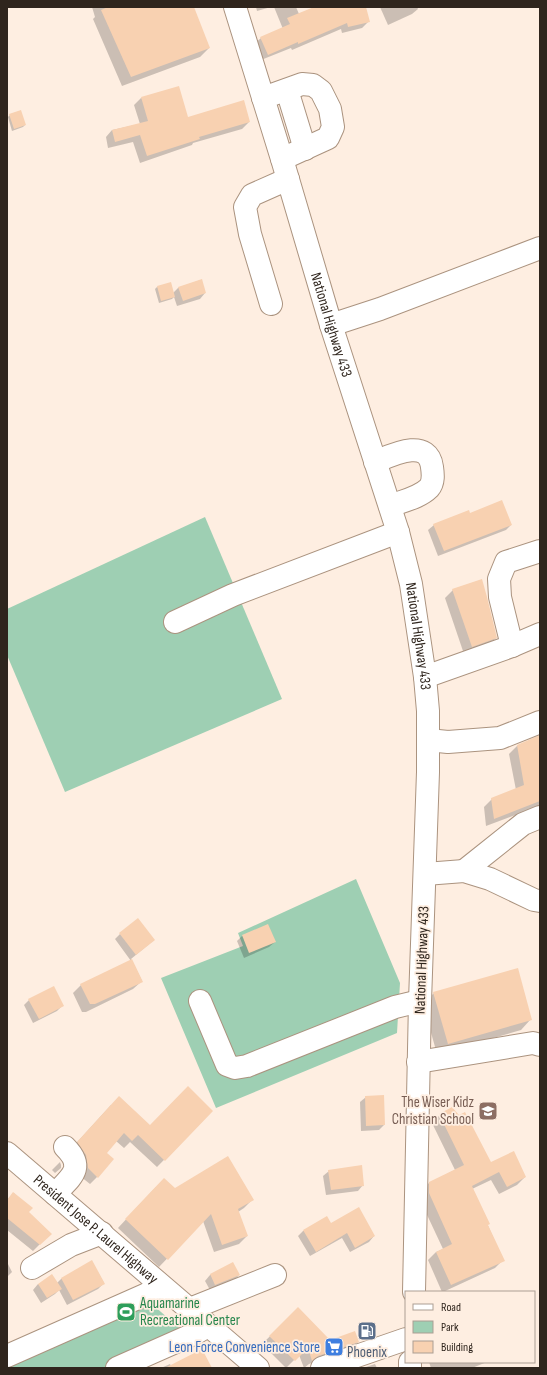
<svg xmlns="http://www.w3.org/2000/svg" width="547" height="1375" viewBox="0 0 547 1375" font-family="'Sofia Sans Condensed',sans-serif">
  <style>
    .green { fill: #9ecfb3 }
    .shadow { fill: #0003 }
    .building { fill: #f8d1b1 }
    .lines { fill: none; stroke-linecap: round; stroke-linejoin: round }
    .minor-casing { stroke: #ab937f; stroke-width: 24 }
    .major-casing { stroke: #ab937f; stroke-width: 24 }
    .highway-casing { stroke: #ab937f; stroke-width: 24 }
    .minor { stroke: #fff; stroke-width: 22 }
    .major { stroke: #fff; stroke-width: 22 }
    .highway { stroke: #fff; stroke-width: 22 }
    .labels { text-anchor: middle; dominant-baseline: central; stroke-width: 3.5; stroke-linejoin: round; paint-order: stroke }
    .street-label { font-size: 15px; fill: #2f251d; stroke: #feeee1 }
    .education-label { font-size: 15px; fill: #785e54; stroke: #feeee1; text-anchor: end }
    .leisure-label { font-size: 15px; fill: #27864d; stroke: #feeee1; text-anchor: start }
    .shop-label { font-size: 15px; fill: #366cbe; stroke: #feeee1; text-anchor: end }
    .service-label { font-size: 15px; fill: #4e5e75; stroke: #feeee1 }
  </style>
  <rect width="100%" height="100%" fill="#feeee1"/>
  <g class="green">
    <path d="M205,517L282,699L65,792L7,655V609Z"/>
    <path d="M356,879L400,983L397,1033L216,1108L161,978L243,946L238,933Z"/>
    <path d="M138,1292L184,1332L103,1368H7V1348Z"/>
  </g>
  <g class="shadow">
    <path d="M92,7H192L209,48L200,57L122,86L93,19L95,17Z"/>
    <path d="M256,7H271L257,11Z"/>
    <path d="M274,7H296L299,14L316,7H365L369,21L362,28L342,33L341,29L292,50L291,48L261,60L254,44L261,38L283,29Z"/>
    <path d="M380,7H417L418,9L412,14L388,25Z"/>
    <path d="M141,98L187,118L249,122L242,129L193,143L192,145L140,163L133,142L108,148L106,137L112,130L140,124L134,105Z"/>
    <path d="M10,115L25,125L23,127L12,131L8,117Z"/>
    <path d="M201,280L205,293L200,299L177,306L174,297L172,299L159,303L155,289L157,287L173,293L178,288Z"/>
    <path d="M469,514L511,525L506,530L438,556L428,530L434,525Z"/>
    <path d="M453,590L496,638L488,646L464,654L445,598Z"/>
    <path d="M540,737V806L486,826L484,807L492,799L516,790L509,754L517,746Z"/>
    <path d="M120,934L154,940L131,959L142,981L133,989L86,1012H82L73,993L81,985L131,961L115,939Z"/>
    <path d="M242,936L275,942L269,947L244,958L237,941Z"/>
    <path d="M434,993L531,1019L521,1030L437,1054L423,1004Z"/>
    <path d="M29,1000L63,1005L57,1011L33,1023L24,1005Z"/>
    <path d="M384,1096V1125L379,1130L361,1131L360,1102L366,1097Z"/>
    <path d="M111,1105L150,1126L212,1111L157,1167L130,1142L124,1148L116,1141L105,1153L97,1177L90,1184L80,1176L70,1150Z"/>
    <path d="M440,1115L490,1163L525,1177L517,1185L499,1194L491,1180L472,1189L503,1260L495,1268L443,1292H442L428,1260L436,1252L443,1249L421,1202V1191L429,1183L455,1170L432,1123Z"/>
    <path d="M60,1162L61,1165V1168L55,1173L52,1170Z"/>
    <path d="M329,1171L363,1185L358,1191L326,1195L323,1176Z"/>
    <path d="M156,1187L252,1200L244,1208L238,1212L247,1236L239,1244L214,1252L203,1221L159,1267L118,1228Z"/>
    <path d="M14,1193L28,1212L50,1234L33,1251L7,1230V1200Z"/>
    <path d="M330,1224L374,1236L369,1242L350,1252L342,1238L310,1256L298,1236L303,1231Z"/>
    <path d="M7,1262L12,1272L7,1277Z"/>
    <path d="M92,1262L104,1283L98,1289L67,1305L59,1290L55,1294L41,1303L33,1290L38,1284L57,1283L61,1279Z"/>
    <path d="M233,1264L239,1275L234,1281L210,1290L205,1281L210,1275Z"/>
    <path d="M298,1309L330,1341L358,1342L350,1350L309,1364L304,1368L299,1355L286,1368L262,1344Z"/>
    <path d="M429,1362H487L472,1368H431Z"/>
    <path d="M170,1364L171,1366L211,1368H161Z"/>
    <path d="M375,1364L377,1368H363Z"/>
  </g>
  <g class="building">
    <path d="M108,7H194L210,48L131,77L101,10Z"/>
    <path d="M314,7H366L370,22L348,27L347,23L298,44V42L268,55L260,37L290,24L287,18Z"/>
    <path d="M179,86L188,117L244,100L250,122L199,137L200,139L147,156L140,135L115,142L112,130L148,121L141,97Z"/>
    <path d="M21,110L26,125L14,129L9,114Z"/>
    <path d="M202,279L206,293L183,301L178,287Z"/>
    <path d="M171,282L175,297L161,301L157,286Z"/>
    <path d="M502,500L512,525L444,551L433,524L469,510L470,513Z"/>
    <path d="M482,579L487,597L497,638L472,647L452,589Z"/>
    <path d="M540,735V801L494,819L491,798L524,785L517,745Z"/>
    <path d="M138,918L155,940L136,955L119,933Z"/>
    <path d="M268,924L276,942L249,953L242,935Z"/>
    <path d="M132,959L143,982L95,1004H90L80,984Z"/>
    <path d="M518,968L532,1020L448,1044L433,992Z"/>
    <path d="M54,986L64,1006L39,1019L28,999Z"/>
    <path d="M188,1086L213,1111L165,1161L138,1135L132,1141L124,1133L107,1153L114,1159L98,1178L88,1168L86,1155L77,1142L119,1096L150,1125Z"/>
    <path d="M384,1095L385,1125L366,1126L365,1096Z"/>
    <path d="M452,1107L459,1115L465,1112L491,1162L514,1151L526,1177L507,1187L499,1172L472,1186L490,1224L488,1225L505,1261L451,1285L436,1252L452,1244L429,1193V1182L464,1165L439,1114Z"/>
    <path d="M228,1156L254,1200L238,1209L248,1236L222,1245L211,1214L168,1260L125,1219L164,1178L175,1188Z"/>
    <path d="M362,1165L364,1186L331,1190L328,1170Z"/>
    <path d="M13,1192L33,1208L29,1212L52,1234L40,1245L7,1218V1200Z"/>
    <path d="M359,1207L375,1236L355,1248L347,1233L316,1252L303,1230L327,1216L331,1223Z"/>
    <path d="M92,1260L105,1284L73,1300L61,1278Z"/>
    <path d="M233,1262L240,1275L215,1285L210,1274Z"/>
    <path d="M52,1274L62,1289L47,1298L38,1284Z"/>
    <path d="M298,1307L330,1340L355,1331L359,1342L318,1356L312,1361L308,1348L295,1361L269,1336Z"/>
    <path d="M202,1349L212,1368H165Z"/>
  </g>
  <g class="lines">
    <g class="minor-casing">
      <g id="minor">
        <path d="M287,90L305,149"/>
        <path d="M263,98L302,84L313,85L321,91L330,109L333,127L328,138L282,159"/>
        <path d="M271,304L250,234L245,207L252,195L288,179"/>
        <path d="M331,325L380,309L540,248"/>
        <path d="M375,462C392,455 428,437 432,467C433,474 434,482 429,488C419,498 402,501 390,506"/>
        <path d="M175,622L233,595L398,532"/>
        <path d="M512,646L500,597L499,579L506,562L540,551"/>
        <path d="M425,677L512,646L540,634"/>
        <path d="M428,740L448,742L500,738L540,722"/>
        <path d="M464,871L523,824L540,817"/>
        <path d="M425,874L464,871L490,879L534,900L540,901"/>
        <path d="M200,1001L227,1065L235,1068L247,1066L395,1007L420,1001"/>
        <path d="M418,1062L533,1043L540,1045"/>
        <path d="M55,1194C71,1177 86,1168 65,1147"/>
        <path d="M32,1268L71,1245L102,1233"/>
        <path d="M190,1309L275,1275"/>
        <path d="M7,1356L147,1294L153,1290L159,1284"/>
        <path d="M117,1368L196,1333L208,1326"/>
        <path d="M322,1368L406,1339"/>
      </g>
    </g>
    <g class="major-casing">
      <g id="major">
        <path id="s1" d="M235,7L282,159L331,325L398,532L411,584L425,677L428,711V772L420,1001L414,1292"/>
        <path d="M410,1368V1362"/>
      </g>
    </g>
    <g class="highway-casing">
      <g id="highway">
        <path id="s2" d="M7,1153L258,1368"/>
      </g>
    </g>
    <use href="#minor" class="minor"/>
    <use href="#major" class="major"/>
    <use href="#highway" class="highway"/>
  </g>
  <defs>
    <g id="school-square" transform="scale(1)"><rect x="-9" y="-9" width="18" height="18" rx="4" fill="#8d6e63" stroke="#feeee1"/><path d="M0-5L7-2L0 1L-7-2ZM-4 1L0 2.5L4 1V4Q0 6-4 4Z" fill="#fff"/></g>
    <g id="stadium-square" transform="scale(1)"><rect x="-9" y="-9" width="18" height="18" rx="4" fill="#2e9e5b" stroke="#feeee1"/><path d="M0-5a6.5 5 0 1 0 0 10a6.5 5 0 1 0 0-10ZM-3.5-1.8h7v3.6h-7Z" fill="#fff"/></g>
    <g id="fuel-square" transform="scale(1)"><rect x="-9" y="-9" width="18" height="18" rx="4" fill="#5c6f8a" stroke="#feeee1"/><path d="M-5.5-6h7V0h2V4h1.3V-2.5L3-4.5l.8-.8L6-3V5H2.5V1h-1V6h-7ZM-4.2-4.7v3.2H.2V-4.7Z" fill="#fff"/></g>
    <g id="supermarket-square" transform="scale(1)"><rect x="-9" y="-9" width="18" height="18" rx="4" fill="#3f7fe0" stroke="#feeee1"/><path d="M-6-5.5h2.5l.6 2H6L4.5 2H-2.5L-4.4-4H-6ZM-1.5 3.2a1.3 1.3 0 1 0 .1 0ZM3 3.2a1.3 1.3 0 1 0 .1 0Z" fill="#fff"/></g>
  </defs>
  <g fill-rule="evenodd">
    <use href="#school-square" x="488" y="1111"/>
    <use href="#stadium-square" x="126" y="1312"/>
    <use href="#fuel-square" x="367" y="1331"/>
    <use href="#supermarket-square" x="334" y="1347"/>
  </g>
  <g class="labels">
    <g class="street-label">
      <text stroke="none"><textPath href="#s1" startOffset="332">National Highway 433</textPath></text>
      <text stroke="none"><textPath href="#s1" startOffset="656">National Highway 433</textPath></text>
      <text transform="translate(422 960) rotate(-88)">National Highway 433</text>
      <text stroke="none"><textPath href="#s2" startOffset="117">President Jose P. Laurel Highway</textPath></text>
    </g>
    <g class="education-label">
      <text x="474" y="1102">The Wiser Kidz<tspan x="474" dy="17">Christian School</tspan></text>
    </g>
    <g class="leisure-label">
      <text x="140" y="1303">Aquamarine<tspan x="140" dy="17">Recreational Center</tspan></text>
    </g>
    <g class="shop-label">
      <text x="320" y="1347">Leon Force Convenience Store</text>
    </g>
    <g class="service-label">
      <text x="367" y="1352">Phoenix</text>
    </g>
  </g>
  <rect width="547" height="1375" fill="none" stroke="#2f251d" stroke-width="16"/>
  <rect x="405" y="1291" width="130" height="72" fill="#feeee1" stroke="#ab9e93"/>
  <rect x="413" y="1304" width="20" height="6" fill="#ffffff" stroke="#ab9e93"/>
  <text x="441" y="1311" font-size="12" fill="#2f251d">Road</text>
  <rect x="413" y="1321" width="20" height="12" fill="#9ecfb3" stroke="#ab9e93"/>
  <text x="441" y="1331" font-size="12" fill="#2f251d">Park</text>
  <rect x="413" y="1341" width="20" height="12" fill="#f8d1b1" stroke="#ab9e93"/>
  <text x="441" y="1351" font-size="12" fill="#2f251d">Building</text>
</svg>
